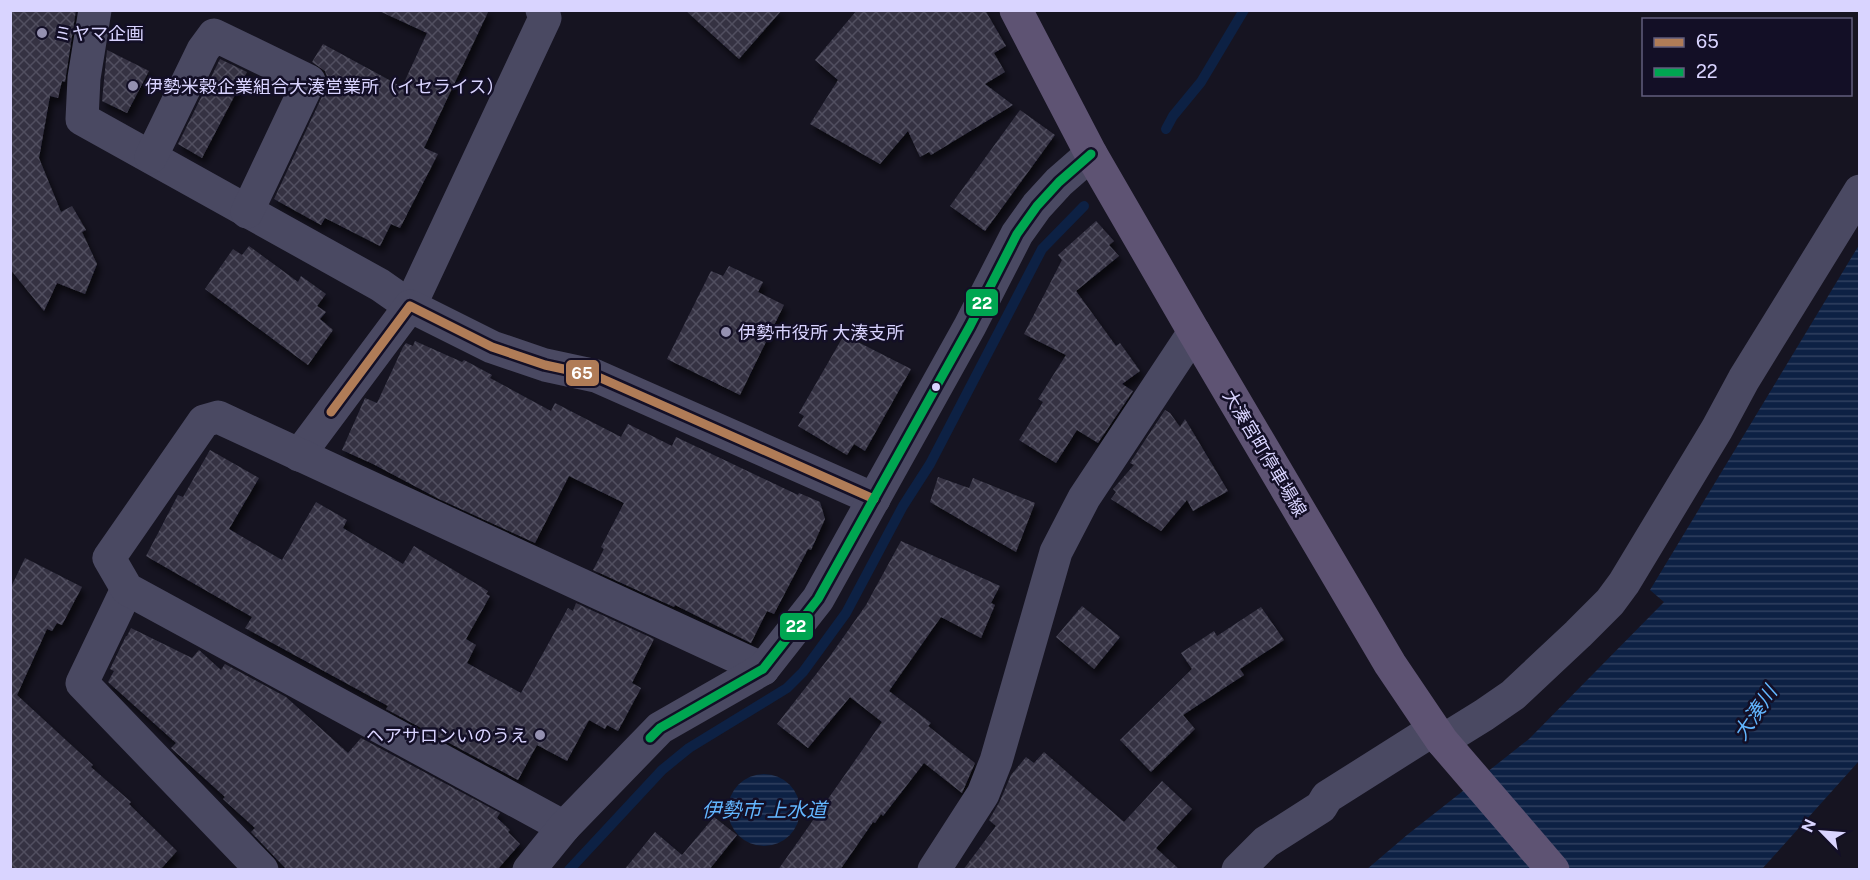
<svg xmlns="http://www.w3.org/2000/svg" width="1870" height="880" viewBox="0 0 1870 880" font-family="'Public Sans','Noto Sans JP',sans-serif">
  <style>
    .water { fill: url(#water-rules) }
    .lines { fill: none; stroke-linecap: round; stroke-linejoin: round }
    .stream { stroke: #0d2144; stroke-width: 10 }
    .building { fill: url(#building-cross-hatch); filter: url(#shadow) }
    .minor { stroke: #4a4962; stroke-width: 33 }
    .major { stroke: #5e5373; stroke-width: 33 }
    .bus-1-casing { stroke: #130f26; stroke-width: 14 }
    .bus-2-casing { stroke: #130f26; stroke-width: 14 }
    .bus-1 { stroke: #b07c57; stroke-width: 9 }
    .bus-2 { stroke: #00a651; stroke-width: 9 }
    .poi-dot { fill: #9591b1; stroke: #130f26; stroke-width: 2 }
    .bus-dot { fill: #d9d4ff; stroke: #130f26; stroke-width: 2 }
    .labels { text-anchor: middle; dominant-baseline: central; stroke-width: 5; stroke-linejoin: round; paint-order: stroke }
    .poi-label { font-size: 18px; fill: #d9d4ff; stroke: #130f26; text-anchor: start }
    .street-label { font-size: 18px; fill: #d9d4ff; stroke: #130f26 }
    .water-label { font-size: 20px; font-style: italic; fill: #62b6ff; stroke: #130f26 }
    .line-badge { stroke: #130f26; stroke-width: 2 }
    .badge-label { font-size: 16px; text-anchor: middle; font-weight: bold; fill: #fff }
  </style>
  <defs>
    <pattern id="water-rules" width="6" height="5" patternUnits="userSpaceOnUse" patternTransform="scale(1.5)"><rect width="6" height="5" fill="#0d2144"/><path d="M0 2.5h6" fill="none" stroke="#304060"/></pattern>
    <pattern id="building-cross-hatch" width="8" height="8" patternUnits="userSpaceOnUse" patternTransform="scale(1.5)"><rect width="8" height="8" fill="#343243"/><path d="M0 0l8 8M0 8l8-8" fill="none" stroke="#514f5f"/></pattern>
    <filter id="shadow"><feDropShadow dx="3.5" dy="6" stdDeviation="3" flood-color="#0009"/></filter>
  </defs>
  <rect width="100%" height="100%" fill="#161421"/>
  <g class="water">
    <path d="M1859,245V761L1762,869L1366,870L1407,835L1529,739L1664,602L1650,590Z"/>
    <circle cx="764" cy="810" r="36"/>
  </g>
  <g class="lines">
    <g class="stream">
      <path d="M1166,129L1173,116L1201,82L1244,10"/>
      <path d="M569,870L662,770L689,748L787,688L803,672L846,613L903,506L930,464L1042,249L1084,206"/>
    </g>
  </g>
  <g class="building">
    <path d="M10,10H76L65,82L62,81L58,98L50,96L39,158L61,212L72,206L86,230L82,232L97,264L85,294L57,283L44,311L10,269Z"/>
    <path d="M377,10H489L424,148L438,154L400,228L391,224L380,246L325,218L321,225L274,199L326,88L328,79L325,71L312,62L323,44L402,87L427,33Z"/>
    <path d="M685,10H782L739,59Z"/>
    <path d="M857,10H985L1006,46L994,53L1005,72L985,84L1013,105L931,155L929,152L920,157L908,131L880,164L810,124L838,80L815,60Z"/>
    <path d="M107,50L149,71L127,113L102,101Z"/>
    <path d="M220,59L247,72L202,158L178,144Z"/>
    <path d="M1020,110L1055,135L985,231L950,206Z"/>
    <path d="M1096,221L1114,241L1109,245L1119,256L1076,291L1116,346L1120,343L1140,371L1122,384L1133,391L1098,443L1077,430L1056,463L1019,440L1043,402L1038,399L1066,355L1024,334L1062,260L1058,255Z"/>
    <path d="M249,246L298,282L301,276L326,294L317,306L326,312L320,319L333,330L308,365L205,289L233,249L242,255Z"/>
    <path d="M729,266L763,282L758,292L784,305L740,395L667,359L711,271L723,276Z"/>
    <path d="M844,335L911,369L865,451L854,444L847,455L798,426L804,416L799,413Z"/>
    <path d="M415,341L462,362L464,360L492,375L490,378L551,411L555,403L621,437L628,424L672,446L676,437L798,495L799,493L820,502L825,519L811,550L808,549L774,614L767,611L751,643L675,605L674,607L593,570L604,549L601,547L624,503L569,476L535,543L439,499L373,464L342,450L365,398L377,403L403,347L406,343L413,346Z"/>
    <path d="M1165,410L1170,413L1180,427L1185,419L1228,491L1193,511L1187,500L1161,531L1111,499L1116,492L1113,489L1134,465L1130,463Z"/>
    <path d="M210,450L259,478L229,529L282,560L316,502L347,520L343,528L403,564L414,546L488,591L486,594L490,596L466,639L476,645L467,663L521,693L568,608L573,611L576,603L654,639L632,683L641,688L618,731L607,725L605,729L589,720L567,761L537,745L518,780L386,709L388,706L245,628L252,617L146,556L178,495L183,497Z"/>
    <path d="M938,477L969,488L973,478L1035,503L1016,552L930,502Z"/>
    <path d="M901,541L1000,586L991,603L995,605L981,638L941,617L889,691L931,723L928,726L975,763L962,793L924,763L883,816L881,814L875,823L873,822L840,870H778L882,722L850,697L808,748L777,724L828,659L866,605Z"/>
    <path d="M25,558L82,587L62,625L57,623L52,631L47,629L17,695L93,765L91,767L131,802L129,804L177,851L160,870H10L11,587Z"/>
    <path d="M1082,606L1120,637L1094,669L1056,637Z"/>
    <path d="M1261,607L1284,640L1240,669L1244,675L1183,715L1195,729L1151,772L1120,740L1192,669L1181,653L1214,631L1217,636Z"/>
    <path d="M131,628L192,658L199,650L221,670L225,664L286,697L348,753L361,738L500,813L497,818L510,830L508,832L520,844L497,870H287L251,832L255,828L223,799L225,797L171,748L176,743L108,682L114,671L110,669L126,636H127Z"/>
    <path d="M1044,752L1124,822L1162,781L1192,809L1156,848L1180,870H963L996,826L989,820L1000,801L1011,775L1026,757L1034,763Z"/>
    <path d="M714,817L737,835L709,870H624L655,832L682,855Z"/>
  </g>
  <g class="lines">
    <g class="minor">
      <path d="M95,10L84,78L82,119L380,285L410,306L545,18L542,10"/>
      <path d="M151,157L203,50L214,35L309,81L247,212"/>
      <path d="M299,455L410,306L492,347L545,365L596,376L874,499"/>
      <path d="M127,589L82,683L262,870"/>
      <path d="M1442,741L1484,715L1513,695L1578,634L1610,602L1624,583L1717,429L1744,379L1860,191"/>
      <path d="M564,827L127,589L109,558L204,421L218,417L763,669"/>
      <path d="M529,870L564,827L660,728L763,669L818,599L970,326L1017,234L1037,206L1059,182L1091,154"/>
      <path d="M934,870L983,794L996,761L1056,552L1084,498L1194,332"/>
      <path d="M1238,870L1266,842L1321,807L1327,797L1433,730"/>
    </g>
    <path class="major" d="M1016,10L1091,154L1194,332L1390,664L1442,741L1553,870"/>
    <g class="bus-1-casing">
      <path id="bus-1" d="M331,412L410,306L492,347L545,365L596,376L874,499"/>
    </g>
    <g class="bus-2-casing">
      <path id="bus-2" d="M650,738L660,728L763,669L818,599L970,326L1017,234L1037,206L1059,182L1091,154"/>
    </g>
    <use href="#bus-1" class="bus-1"/>
    <use href="#bus-2" class="bus-2"/>
  </g>
  <g class="poi-dot">
    <circle cx="42" cy="33" r="6"/>
    <circle cx="133" cy="86" r="6"/>
    <circle cx="726" cy="332" r="6"/>
    <circle cx="540" cy="735" r="6"/>
  </g>
  <circle class="bus-dot" cx="936" cy="387" r="5"/>
  <g class="labels">
    <g class="poi-label">
      <text x="54" y="33">ミヤマ企画</text>
      <text x="145" y="86">伊勢米穀企業組合大湊営業所（イセライス）</text>
      <text x="738" y="332">伊勢市役所 大湊支所</text>
      <text x="528" y="735" text-anchor="end">ヘアサロンいのうえ</text>
    </g>
    <g class="street-label">
      <text transform="translate(1265 453) rotate(59)">大湊宮町停車場線</text>
    </g>
    <g class="water-label">
      <text transform="translate(1755 713) rotate(-56)">大湊川</text>
      <text x="764" y="810">伊勢市 上水道</text>
    </g>
  </g>
  <g class="line-badge">
    <rect x="965" y="288" width="34" height="29" rx="6" fill="#00a651"/>
    <rect x="565" y="359" width="35" height="28" rx="6" fill="#b07c57"/>
    <rect x="779" y="612" width="35" height="29" rx="6" fill="#00a651"/>
  </g>
  <g class="badge-label">
    <text x="982" y="309">22</text>
    <text x="582" y="379">65</text>
    <text x="796" y="632">22</text>
  </g>
  <rect width="1870" height="880" fill="none" stroke="#d9d4ff" stroke-width="24"/>
  <rect x="1642" y="18" width="210" height="78" fill="#130f26" stroke="#625e7d" stroke-width="1.5"/>
  <rect x="1654" y="38" width="30" height="9" fill="#b07c57" stroke="#625e7d" stroke-width="1.5"/>
  <text x="1696" y="48" font-size="18" fill="#d9d4ff">65</text>
  <rect x="1654" y="68" width="30" height="9" fill="#00a651" stroke="#625e7d" stroke-width="1.5"/>
  <text x="1696" y="78" font-size="18" fill="#d9d4ff">22</text>
  <g transform="translate(1822 832) rotate(295)" stroke="#130f26" stroke-width="4.5" paint-order="stroke">
  <path d="M0-4.5L10 22L0 15L-10 22Z" fill="#d9d4ff"/>
  <text y="-9" font-size="16" font-weight="bold" text-anchor="middle" fill="#d9d4ff">N</text>
  </g>
</svg>
